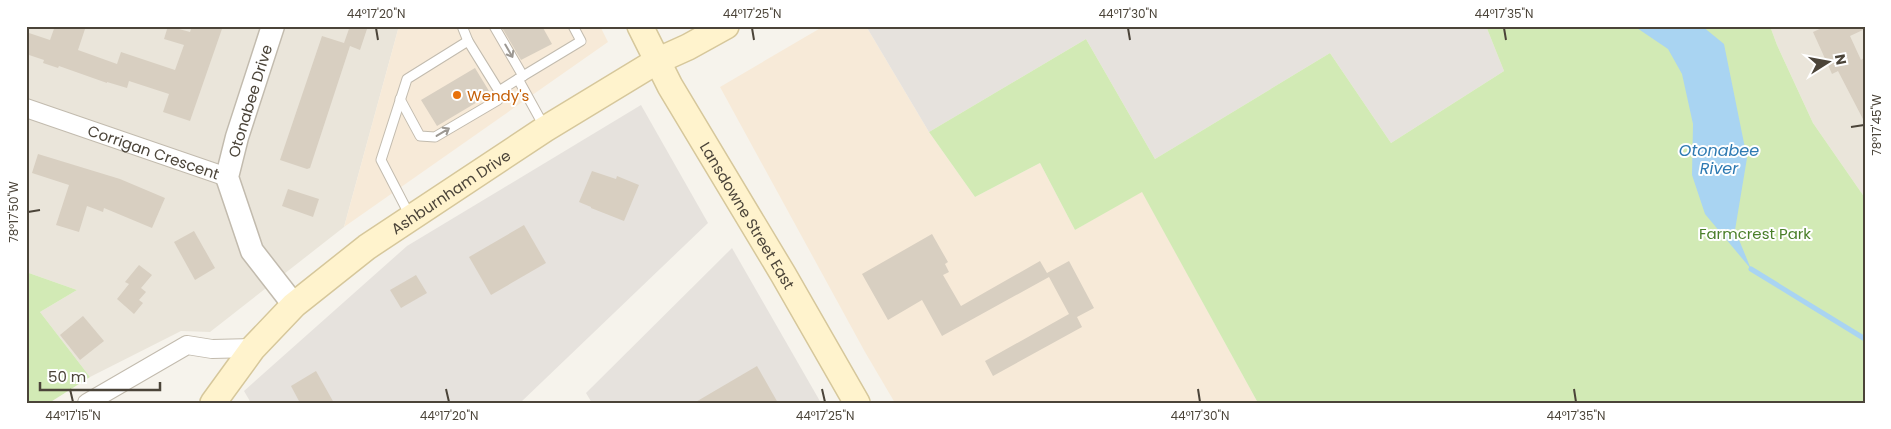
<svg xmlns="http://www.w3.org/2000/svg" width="1891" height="429" viewBox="0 0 1891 429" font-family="Poppins,sans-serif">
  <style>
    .residential { fill: #eae5da }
    .commercial { fill: #f7ead8 }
    .industrial { fill: #e6e2dd }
    .green { fill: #d2eab5 }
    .water { fill: #a9d4f2 }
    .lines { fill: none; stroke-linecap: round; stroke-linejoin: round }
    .stream { stroke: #a9d4f2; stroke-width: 5 }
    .building { fill: #d8cfc1 }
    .service-casing { stroke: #c2bbae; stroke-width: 11 }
    .minor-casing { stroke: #c2bbae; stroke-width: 20 }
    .tertiary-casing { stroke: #c2bbae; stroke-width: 25 }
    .secondary-casing { stroke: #d6c79b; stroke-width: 28 }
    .service { stroke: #fff; stroke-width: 9 }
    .minor { stroke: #fff; stroke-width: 18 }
    .tertiary { stroke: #fff; stroke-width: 22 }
    .secondary { stroke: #fff3cd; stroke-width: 25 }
    .oneway { stroke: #9c9892 }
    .ticks { fill: none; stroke: #4b4439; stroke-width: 2 }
    .food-dot { fill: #e8710a; stroke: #fff; stroke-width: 2 }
    .labels { text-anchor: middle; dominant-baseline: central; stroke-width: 4; stroke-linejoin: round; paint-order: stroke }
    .food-label { font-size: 15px; fill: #c56008; stroke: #fff; text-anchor: start }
    .street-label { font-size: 15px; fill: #4b4439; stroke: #fff }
    .park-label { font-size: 15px; fill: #4a7f2a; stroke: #fff }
    .water-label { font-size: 16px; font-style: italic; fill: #2e7ab2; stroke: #fff }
    .neatline { fill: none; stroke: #4b4439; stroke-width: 2 }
    .ticks-label { font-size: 12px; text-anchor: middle; fill: #4b4439 }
  </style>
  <rect width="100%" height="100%" fill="#f6f3ec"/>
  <g class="residential">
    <path d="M26,26H399L344,227L210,332L181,331L90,377L40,312L77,290L26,272Z"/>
    <path d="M1770,26H1865V198L1813,123L1777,45Z"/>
  </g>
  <g class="commercial">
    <path d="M399,26H600L608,42L344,227Z"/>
    <path d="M824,26H866L929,132L975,197L1040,163L1075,230L1142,191L1258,403H895L865,352L720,87Z"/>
  </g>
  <g class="industrial">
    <path d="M866,26H1486L1504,71L1391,143L1330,53L1155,159L1086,39L929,132Z"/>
    <path d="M641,105L708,223L520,403H251L244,391L407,246Z"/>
    <path d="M732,248L821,403H592L586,393Z"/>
  </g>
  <g class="green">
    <path d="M1486,26H1770L1777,45L1813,123L1865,198V403H1258L1142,192L1075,230L1040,163L975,197L929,132L1086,39L1155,159L1330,53L1391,143L1504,71Z"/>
    <path d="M26,272L77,290L40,312L90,377L49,403H26Z"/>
  </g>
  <path class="water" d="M1634,26H1702L1724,44L1747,158L1735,230L1751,269L1705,214L1692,175L1693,124L1682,74L1668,49Z"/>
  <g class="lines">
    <path class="stream" d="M1751,269L1865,339"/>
  </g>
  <g class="building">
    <path d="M55,26H86L78,50L117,64L121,52L175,70L184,45L164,39L168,26L190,32L192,26H223L190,121L163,112L169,94L129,81L127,88L107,82V83L59,66L58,68L43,63L44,60L26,54V32L50,40Z"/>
    <path d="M350,26H368L360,50L350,46L310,168L307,169L280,160L322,36L344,43Z"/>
    <path d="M501,26H542L552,44L521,60Z"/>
    <path d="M1826,26H1865V29L1850,36L1861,60L1865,57V123L1838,71L1832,74L1813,32Z"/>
    <path d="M475,68L489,91L477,98L479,101L437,126L421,100Z"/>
    <path d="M38,154L120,179L165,198L152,228L104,208L103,212L87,206L79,232L56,225L69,185L32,173Z"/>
    <path d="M592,171L616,179L617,176L639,185L624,221L591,208V207L579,202Z"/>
    <path d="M288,189L319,199L313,217L282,206Z"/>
    <path d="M524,225L546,263L491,295L469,257Z"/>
    <path d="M194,231L215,268L195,280L174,242Z"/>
    <path d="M932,234L948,262L945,264L949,272L943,275L961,306L1040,261L1047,273L1069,261L1094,308L1077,317L1082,327L993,376L985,361L1069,314L1049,277L942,336L922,300L888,320L862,274Z"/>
    <path d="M139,265L152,275L141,288L146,292L139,300L143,303L134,314L117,299L129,284L125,282Z"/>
    <path d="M416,275L427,293L401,308L390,290Z"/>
    <path d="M83,316L104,341L80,360L60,335Z"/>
    <path d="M757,366L778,403H694Z"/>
    <path d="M316,371L334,403H300L291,386Z"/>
  </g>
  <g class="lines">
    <g class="service-casing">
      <g id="service">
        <path d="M462,26L468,41"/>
        <path d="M494,26L523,76"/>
        <path d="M518,79L581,41L573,26"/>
        <path d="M400,99L420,136L435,137L498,100L499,91"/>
        <path d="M410,216L381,160L407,79L468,41L499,91L518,79L545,128"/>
      </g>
    </g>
    <g class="minor-casing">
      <g id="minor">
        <path id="s1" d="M26,108L227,177"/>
        <path d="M87,403L187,345L212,349L253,348"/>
      </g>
    </g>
    <g class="tertiary-casing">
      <path id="tertiary" d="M273,26L237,137L227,177L252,251L294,305"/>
    </g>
    <g class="secondary-casing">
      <g id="secondary">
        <path id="s2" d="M640,26L670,86L783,274L857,403"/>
        <path id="s3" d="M213,403L253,348L294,305L367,247L545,129L657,61L688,47L726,26"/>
      </g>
    </g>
    <use href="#service" class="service"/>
    <use href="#minor" class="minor"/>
    <use href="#tertiary" class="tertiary"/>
    <use href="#secondary" class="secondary"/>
  </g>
  <defs><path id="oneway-shaft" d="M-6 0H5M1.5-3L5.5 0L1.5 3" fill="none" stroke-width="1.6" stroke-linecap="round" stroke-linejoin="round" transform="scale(1.25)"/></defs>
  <g class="oneway">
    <use href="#oneway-shaft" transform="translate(509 51) rotate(60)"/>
    <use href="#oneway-shaft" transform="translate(443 132) rotate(-31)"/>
  </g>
  <path class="ticks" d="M376,28L378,40M752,28L754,40M1128,28L1130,40M1504,28L1506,40M1851,127L1864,125M28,212L40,210M70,389L73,402M446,389L449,402M822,389L825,402M1198,389L1200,402M1574,389L1576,402"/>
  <circle class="food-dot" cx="457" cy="95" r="5"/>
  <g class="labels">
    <g class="food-label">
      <text x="467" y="95">Wendy's</text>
    </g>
    <g class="street-label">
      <text transform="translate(250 101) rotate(-73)">Otonabee Drive</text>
      <text stroke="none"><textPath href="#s1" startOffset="135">Corrigan Crescent</textPath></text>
      <text stroke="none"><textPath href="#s3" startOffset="321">Ashburnham Drive</textPath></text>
      <text stroke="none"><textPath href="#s2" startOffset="218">Lansdowne Street East</textPath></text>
    </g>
    <g class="park-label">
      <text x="1755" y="233">Farmcrest Park</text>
    </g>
    <g class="water-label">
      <text x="1719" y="150">Otonabee<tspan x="1719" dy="18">River</tspan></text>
    </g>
  </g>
  <rect width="1891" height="429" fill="none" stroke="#ffffff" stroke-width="55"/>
  <g transform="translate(1828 62) rotate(79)" stroke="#ffffff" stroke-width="4" paint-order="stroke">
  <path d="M0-4L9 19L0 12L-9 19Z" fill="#4b4439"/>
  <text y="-8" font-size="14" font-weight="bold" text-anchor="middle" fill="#4b4439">N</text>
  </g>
  <path d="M40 382v8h120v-8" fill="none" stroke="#4b4439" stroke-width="2.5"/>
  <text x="48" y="382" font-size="15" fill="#4b4439" stroke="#ffffff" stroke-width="4" paint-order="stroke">50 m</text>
  <rect x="28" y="28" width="1836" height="374" class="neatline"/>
  <g class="ticks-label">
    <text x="376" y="18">44°17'20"N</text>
    <text x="752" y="18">44°17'25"N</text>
    <text x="1128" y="18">44°17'30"N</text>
    <text x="1504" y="18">44°17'35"N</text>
    <text transform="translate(1877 125) rotate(-90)" y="4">78°17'45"W</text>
    <text transform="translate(14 212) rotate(-90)" y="4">78°17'50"W</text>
    <text x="73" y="420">44°17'15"N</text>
    <text x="449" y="420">44°17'20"N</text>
    <text x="825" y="420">44°17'25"N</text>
    <text x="1200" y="420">44°17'30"N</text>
    <text x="1576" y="420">44°17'35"N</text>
  </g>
</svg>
